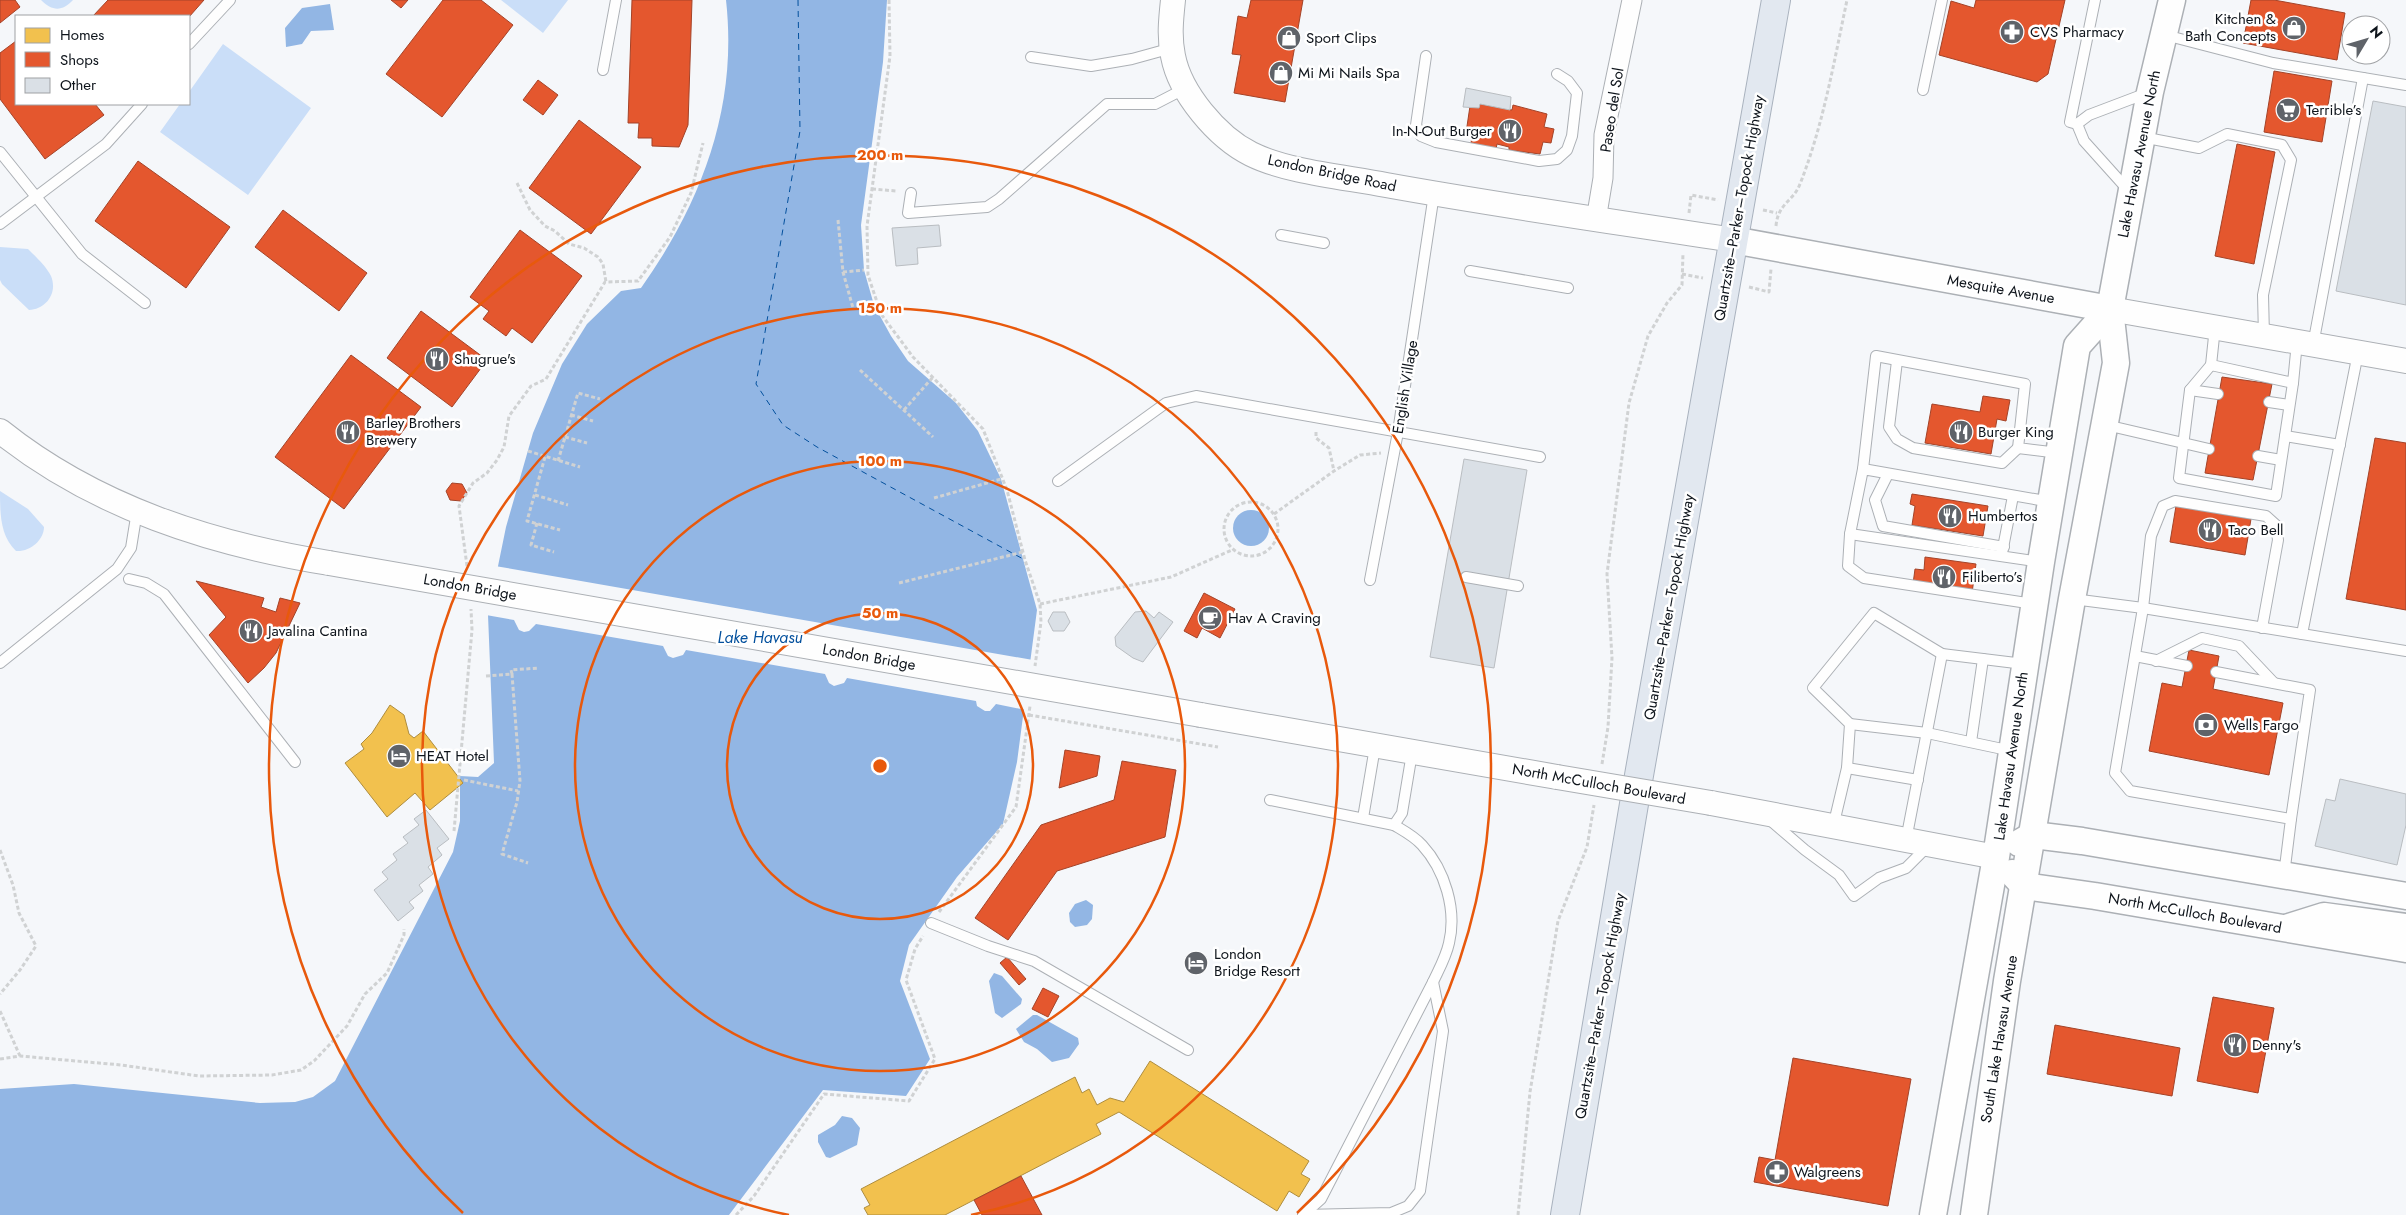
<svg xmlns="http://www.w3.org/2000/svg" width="2406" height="1215" viewBox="0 0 2406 1215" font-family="Jost,sans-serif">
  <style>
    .green { fill: #cadef8 }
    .water { fill: #92b6e4 }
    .pier { fill: #f5f7fa }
    .homes { fill: #f2c14e; stroke: #ae8d3f }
    .shops { fill: #e4572e; stroke: #a44328 }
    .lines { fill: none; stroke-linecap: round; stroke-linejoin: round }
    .ferry { stroke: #03509d; stroke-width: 1; stroke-dasharray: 6 5; stroke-linecap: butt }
    .building { fill: #dae0e6; stroke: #b9bdc1 }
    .service-casing { stroke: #acb0b5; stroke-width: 12 }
    .minor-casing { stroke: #acb0b5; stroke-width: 21 }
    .tertiary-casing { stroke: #acb0b5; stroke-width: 26 }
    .secondary-casing { stroke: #acb0b5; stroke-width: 29 }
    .trunk-casing { stroke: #a9b2be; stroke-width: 30 }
    .path { stroke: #d0d2d3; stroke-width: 3; stroke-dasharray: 4 2.5; stroke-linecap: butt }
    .service { stroke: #fefefe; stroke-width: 10 }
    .minor { stroke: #fefefe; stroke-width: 19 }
    .tertiary { stroke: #fefefe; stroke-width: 24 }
    .secondary { stroke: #fefefe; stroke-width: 26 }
    .trunk { stroke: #e2e8f0; stroke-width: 28 }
    .tertiary-bridge-casing { stroke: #acb0b5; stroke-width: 26; stroke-linecap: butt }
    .tertiary-bridge { stroke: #fefefe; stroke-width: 24 }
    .ring { fill: none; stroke: #e8590c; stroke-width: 2.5 }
    .labels { text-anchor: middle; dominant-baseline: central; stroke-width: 5; stroke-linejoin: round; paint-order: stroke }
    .poi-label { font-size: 15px; fill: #0e141b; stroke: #fff; text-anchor: start }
    .street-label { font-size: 15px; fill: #0e141b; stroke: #fff }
    .water-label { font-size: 16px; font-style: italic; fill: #03509d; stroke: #fff }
    .centre { fill: #e8590c; stroke: #fff; stroke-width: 2.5 }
    .ring-label { font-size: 15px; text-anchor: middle; font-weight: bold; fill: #e8590c; stroke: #fff; stroke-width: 5; stroke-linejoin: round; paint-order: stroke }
  </style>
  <rect width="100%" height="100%" fill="#f5f7fa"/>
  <g class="green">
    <path d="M41,0H73C62,12 52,11 41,0Z"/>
    <path d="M501,0H568L543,33Z"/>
    <path d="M223,44L311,108L248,195L160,132L180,104H189V92Z"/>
    <path d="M0,247L28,249C36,257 46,266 51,276C58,293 46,309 29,310L2,284L0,280Z"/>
    <path d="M0,491L28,509L44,527C44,540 30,552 16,551C0,536 0,513 0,491Z"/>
  </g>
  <g class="water">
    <path d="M726,0H887L883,62L861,225L864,270L874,305L891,336L908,361L956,403L978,431L1001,479L1037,610L1017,762L1003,824L957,877L909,945L900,981L930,1059L906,1096L823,1090L729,1215H0V1089L74,1084L260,1103L295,1102L313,1097L335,1081L453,852L460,821V776L478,777L494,763L488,615L506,527L533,433L562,364L587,324L621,291L641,288C702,202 738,107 726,0Z"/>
    <path d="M330,4L334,30L311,31L302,44L286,47L285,28L302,8Z"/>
    <circle cx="1251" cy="528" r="18"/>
    <path d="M1086,900L1093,905L1092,919L1087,925L1075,927L1070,922L1069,913L1075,904Z"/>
    <path d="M994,973L1002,976L1022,999L1021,1004L1002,1018L995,1013L989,981Z"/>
    <path d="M1033,1015H1037L1078,1038L1079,1044L1069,1058L1052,1062L1037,1049L1024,1042L1016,1029Z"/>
    <path d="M842,1116L852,1118L860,1128L857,1145L830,1158L826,1157L818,1142V1135L835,1125Z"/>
  </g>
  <path class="pier" d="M495,566L1033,660L1026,710L996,704L990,711H985L977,706L976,701L847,678L844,683L834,686L829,683L825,674L686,650L683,655L673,658L668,656L663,646L536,624L529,631L524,632L519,630L514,620L486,615Z"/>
  <g class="homes">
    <path d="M390,705L404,715L409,734L414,738L423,731L463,783L430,810L415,793L387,817L345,763L364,749L361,744L372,733Z"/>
    <path d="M1150,1061L1309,1161L1301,1174L1310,1179L1299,1197L1289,1191L1277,1211L1119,1112L1096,1124L1101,1134L945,1215H868L864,1208L870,1205L861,1189L1075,1077L1082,1093L1089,1089L1097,1105L1110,1098L1124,1102Z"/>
  </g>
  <g class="shops">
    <path d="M0,0H15L20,7L0,23Z"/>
    <path d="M108,0H204L189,17L93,16Z"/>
    <path d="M391,0H408L401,8Z"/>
    <path d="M443,0H481L513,25L442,117L386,74Z"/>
    <path d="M632,0H692L688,125L679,147L652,146V138H638L639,123H628Z"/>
    <path d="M1251,0H1303L1285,102L1234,93L1241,55L1232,54L1238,16L1247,18Z"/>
    <path d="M1976,0H2065L2048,74L2037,82L1939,55L1951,1L1974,8Z"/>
    <path d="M2251,0H2274L2345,13L2337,60L2243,43Z"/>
    <path d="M16,41V104H95L104,115L45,159L0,99V53Z"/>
    <path d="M2274,71L2332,81L2322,142L2264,132Z"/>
    <path d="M538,80L558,95L543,115L523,100Z"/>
    <path d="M1480,104L1512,110L1513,105L1547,114L1544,127L1554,129L1551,143L1543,142L1540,154L1509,150V147L1497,144L1496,149L1471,144L1472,134L1466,133L1470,106L1479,108Z"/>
    <path d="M579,120L641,167L591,234L529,188Z"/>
    <path d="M2237,144L2275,152L2254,264L2215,256Z"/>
    <path d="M138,161L230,227L186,288L95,221Z"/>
    <path d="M283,210L367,273L339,311L255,247Z"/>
    <path d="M520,230L582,276L532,343L512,328L506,336L483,319L489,311L470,297Z"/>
    <path d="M421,311L487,360L452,407L387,358Z"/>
    <path d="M351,355L421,407L344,509L275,457Z"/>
    <path d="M2222,377L2272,384L2253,480L2205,473Z"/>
    <path d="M1983,396L2010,400L2006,421L1997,419L1991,454L1925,443L1932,404L1980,412Z"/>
    <path d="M2375,438L2406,443V610L2346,599Z"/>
    <path d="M452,483L462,484L467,493L461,501L450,500L446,491Z"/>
    <path d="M1912,494L1988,506L1983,536L1912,525L1915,506L1910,504Z"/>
    <path d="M2176,506L2251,519L2245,555L2170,542Z"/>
    <path d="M1925,557L1976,564L1972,593L1913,584L1915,569L1924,570Z"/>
    <path d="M196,581L264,598L261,607L276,612L280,598L300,603L276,653L264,668L248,683L209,635L226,617Z"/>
    <path d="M1204,593L1235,609L1220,638L1202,628L1197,638L1184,631Z"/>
    <path d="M2189,650L2219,656L2213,689L2283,703L2269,775L2149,751L2162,683L2182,687Z"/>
    <path d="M1065,750L1100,756L1097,776L1059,788Z"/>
    <path d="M1122,761L1176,770L1165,837L1057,871L1008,940L975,918L1041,825L1114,800Z"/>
    <path d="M1007,957L1026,979L1019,985L1000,963Z"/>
    <path d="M1043,988L1059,996L1048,1017L1032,1009Z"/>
    <path d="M2213,997L2274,1008L2258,1093L2197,1081Z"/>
    <path d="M2055,1025L2180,1048L2172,1096L2047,1074Z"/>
    <path d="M1793,1058L1911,1079L1888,1206L1754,1182L1759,1157L1775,1160Z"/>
    <path d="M1021,1176L1042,1215H982L974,1200Z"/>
  </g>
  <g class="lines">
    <path class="ferry" d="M798,0L800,131L756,384L783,425L817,447L1025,560"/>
  </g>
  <g class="building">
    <path d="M1466,88L1511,97L1510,110L1480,104L1479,108L1463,107Z"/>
    <path d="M2373,101L2406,107V305L2336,291Z"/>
    <path d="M939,225L941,246L917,248L918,264L896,266L892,228Z"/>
    <path d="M1464,459L1527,470L1494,668L1430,657Z"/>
    <path d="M1146,611L1154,618L1159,612L1173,622L1143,662L1133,658L1116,646L1115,637L1135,612Z"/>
    <path d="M1053,612H1065L1070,622L1064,631H1053L1048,621Z"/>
    <path d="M2340,779L2406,794V825L2397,865L2315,846L2326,799L2335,801Z"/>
    <path d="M426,810L449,839L437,848L442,855L428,867L433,874L419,885L423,891L409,902L414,908L398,921L374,890L388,879L382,872L397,860L393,854L408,843L403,837L419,825L414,819Z"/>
  </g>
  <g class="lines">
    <g class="service-casing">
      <g id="service">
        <path d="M2165,35L2273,63L2406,85"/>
        <path d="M189,44L230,0"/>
        <path d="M1426,56L1416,125L1421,136L1436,142L1539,161L1557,159L1567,150L1572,136L1577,93L1568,81L1557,74"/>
        <path d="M1031,57L1091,66L1132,59L1172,48"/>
        <path d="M603,70L616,0"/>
        <path d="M1923,90L1942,0"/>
        <path d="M2077,124L2070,122L2095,0"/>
        <path d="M2077,124L2084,141L2128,190"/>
        <path d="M2077,124L2089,115L2147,93"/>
        <path d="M2142,137L2199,148L2227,134L2282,145L2291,160L2263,295L2264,336"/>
        <path d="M0,152L82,254L145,303"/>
        <path d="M911,193L908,213L987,207L999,199L1107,104H1155L1186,88"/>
        <path d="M0,224L106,144L142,104"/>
        <path d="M1281,235L1324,243"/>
        <path d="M1470,271L1568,288"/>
        <path d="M2215,327L2211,365L2293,383L2297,342"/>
        <path d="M2313,345L2363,78"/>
        <path d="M1897,361L1889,427L1897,439L1913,448L2002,463L2018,448"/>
        <path d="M2211,365L2190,390L2179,478L2276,496L2293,383"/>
        <path d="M2190,390L2218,394"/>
        <path d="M2269,402L2289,405"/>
        <path d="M2106,425L2209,449"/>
        <path d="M2285,436L2340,445"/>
        <path d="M2258,456L2281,460"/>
        <path d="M1863,469L1876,356L2025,384L2018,448L2059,453"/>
        <path d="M1888,474L1875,500L1883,526L2004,547"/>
        <path d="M1058,481L1166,403L1196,396L1540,457"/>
        <path d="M1850,534L2041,562"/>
        <path d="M2002,553L2013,496"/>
        <path d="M1466,577L1518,586"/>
        <path d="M129,579L146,583L164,594L295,762"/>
        <path d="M1370,580L1398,432L1434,194"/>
        <path d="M2073,599L2143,608L2406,651"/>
        <path d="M2034,604L1864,578L1848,566L1850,534L1863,469L2051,502"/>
        <path d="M2262,628L2278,540L2276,525L2266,516L2175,501L2163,506L2151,536L2143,608L2115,773L2130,791L2291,819L2284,875"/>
        <path d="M2302,634L2358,353"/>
        <path d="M2135,656L2187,666"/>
        <path d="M2156,661L2202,638L2239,646L2274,683"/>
        <path d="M0,663L117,569L131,548L137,511"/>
        <path d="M2216,672L2310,690L2291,819"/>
        <path d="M1850,724L1927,733L2012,751"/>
        <path d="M1971,742L1983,659"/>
        <path d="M1847,768L1918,780"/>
        <path d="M1270,800L1394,825C1404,831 1414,836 1422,845C1445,870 1457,910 1449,943C1446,957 1439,969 1433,982L1321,1199L1303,1215"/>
        <path d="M1363,818L1375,747"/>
        <path d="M1770,820L1805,850L1839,875L1854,896L1879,878L1906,868L1928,846"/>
        <path d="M1394,825L1402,813L1412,753"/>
        <path d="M1833,827L1847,768L1850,724L1813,688L1874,613L1942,654L2024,664"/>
        <path d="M1906,840L1942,654"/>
        <path d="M931,923L988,946L1034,961L1188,1050"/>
        <path d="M1303,1215L1391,1213L1408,1206L1420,1191L1443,1031L1433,982"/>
      </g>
    </g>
    <g class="minor-casing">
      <path id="minor" d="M1596,220L1603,178L1604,135L1632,0"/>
    </g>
    <g class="tertiary-casing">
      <g id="tertiary">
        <path d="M1173,0C1171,19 1169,37 1173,56C1180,93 1217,137 1251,154C1287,172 1345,177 1386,185C1502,206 1617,222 1733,240"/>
        <path d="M2110,309L2406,361"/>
        <path d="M0,431C95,507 211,544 329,563"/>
        <path d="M1201,715L1557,777"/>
        <path d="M1711,803L1996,857"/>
      </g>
    </g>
    <g class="secondary-casing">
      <g id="secondary">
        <path d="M1733,240L2110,309"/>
        <path d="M2019,843L2033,835L2082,841L2406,896"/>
        <path d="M2012,873L2024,886L2095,896L2406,949"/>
        <path d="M2289,927L2324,916L2406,927"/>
        <path d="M1933,1215L1996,857L2041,562L2077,346L2110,309"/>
        <path d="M1974,1215L2007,981L2072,599L2116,363L2110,309L2150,92L2172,0"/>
      </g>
    </g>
    <g class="trunk-casing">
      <path id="trunk" d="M1565,1215L1635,798L1776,0"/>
    </g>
    <g class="path">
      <path d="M889,0L890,56L867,226L868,275L881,314L913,357L983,429L1007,490L1025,560L1040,604L1041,622L1035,666"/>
      <path d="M517,183L530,210L545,226L555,231L569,244L584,248L598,257L603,264L606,282"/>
      <path d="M872,189L896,191"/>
      <path d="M1763,210L1777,213"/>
      <path d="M1689,213L1691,195L1718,200"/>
      <path d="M838,220L843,272L853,308"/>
      <path d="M1776,226C1778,203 1793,202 1800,184C1823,126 1834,62 1847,0"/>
      <path d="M843,272L864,270"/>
      <path d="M1682,274L1703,278"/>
      <path d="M1749,287L1769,292L1771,269"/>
      <path d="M860,370L933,437"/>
      <path d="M904,410L933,377"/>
      <path d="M571,415L593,421"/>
      <path d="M1316,432V438L1329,448L1334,471"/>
      <path d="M565,437L587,443"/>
      <path d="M528,451L580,467"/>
      <path d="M545,457L527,521L560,530"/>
      <path d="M558,461L578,393L600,399"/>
      <path d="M535,495L568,505"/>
      <path d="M934,498L1001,479"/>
      <circle cx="1251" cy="529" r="27"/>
      <path d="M1274,514L1334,471L1360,455L1381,453"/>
      <path d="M537,523L531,545L554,552"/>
      <path d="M467,566L459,506L473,483L487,473L497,460L504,447L509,416L531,386L546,379L605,282L638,281L670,237L691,193L703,143"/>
      <path d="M899,583L1023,552"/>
      <path d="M1040,604L1171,577L1232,550"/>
      <path d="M512,674L511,670L539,668"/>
      <path d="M486,676L512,674L520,781L517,802L502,854L528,863"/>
      <path d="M1029,715L1218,747"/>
      <path d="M1602,764L1608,727L1612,658L1607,574L1629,403L1648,336L1667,303L1682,285L1683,253"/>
      <path d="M464,780L518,791"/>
      <path d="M454,831L472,630L471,609"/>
      <path d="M0,850L13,885L19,913L36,946L20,970L0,994"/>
      <path d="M939,912L1016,807L1030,706"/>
      <path d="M0,1011L20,1056"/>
      <path d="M0,1059L20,1056L121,1065L199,1076L272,1075L301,1070L314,1061L347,1026L365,994L387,973L404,935V929"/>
      <path d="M736,1215L754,1196L824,1094L909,1101L935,1059L906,980L915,949L923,936"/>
      <path d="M1518,1215L1530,1092L1558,921L1587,847L1594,805"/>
    </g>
    <use href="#service" class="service"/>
    <use href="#minor" class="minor"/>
    <use href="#tertiary" class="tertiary"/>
    <use href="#secondary" class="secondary"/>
    <use href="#trunk" class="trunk"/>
    <g class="tertiary-bridge-casing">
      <g id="tertiary-bridge">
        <path d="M329,563L1201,715"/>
        <path d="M1557,777L1711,803"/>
      </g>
    </g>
    <use href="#tertiary-bridge" class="tertiary-bridge"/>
  </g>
  <g class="ring">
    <circle cx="880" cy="766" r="153"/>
    <circle cx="880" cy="766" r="305"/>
    <path d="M789 1215A458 458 0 1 1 971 1215"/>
    <path d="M463 1213A611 611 0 1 1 1297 1213"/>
  </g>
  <defs>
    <g id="shop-disc" transform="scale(1.25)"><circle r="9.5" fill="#5f6369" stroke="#fff"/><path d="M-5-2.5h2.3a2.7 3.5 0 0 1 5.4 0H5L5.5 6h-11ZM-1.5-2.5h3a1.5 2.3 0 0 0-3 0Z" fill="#fff"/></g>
    <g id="pharmacy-disc" transform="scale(1.25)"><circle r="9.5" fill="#5f6369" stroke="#fff"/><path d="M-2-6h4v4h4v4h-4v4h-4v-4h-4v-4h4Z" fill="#fff"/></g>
    <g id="supermarket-disc" transform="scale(1.25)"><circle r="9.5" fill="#5f6369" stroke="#fff"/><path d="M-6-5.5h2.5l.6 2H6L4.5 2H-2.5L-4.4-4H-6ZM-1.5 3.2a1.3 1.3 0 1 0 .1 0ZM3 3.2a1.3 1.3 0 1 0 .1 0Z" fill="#fff"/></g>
    <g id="restaurant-disc" transform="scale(1.25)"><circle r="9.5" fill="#5f6369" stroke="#fff"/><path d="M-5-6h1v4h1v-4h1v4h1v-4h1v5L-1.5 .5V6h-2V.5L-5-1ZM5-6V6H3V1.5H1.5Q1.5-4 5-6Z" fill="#fff"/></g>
    <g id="cafe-disc" transform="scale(1.25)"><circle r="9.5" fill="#5f6369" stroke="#fff"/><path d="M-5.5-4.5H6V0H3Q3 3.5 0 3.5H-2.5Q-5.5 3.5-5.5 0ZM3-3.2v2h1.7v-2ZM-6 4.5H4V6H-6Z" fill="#fff"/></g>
    <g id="bank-disc" transform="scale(1.25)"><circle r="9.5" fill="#5f6369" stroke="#fff"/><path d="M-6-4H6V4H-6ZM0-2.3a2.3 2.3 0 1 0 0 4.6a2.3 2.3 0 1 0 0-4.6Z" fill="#fff"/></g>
    <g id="hotel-disc" transform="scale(1.25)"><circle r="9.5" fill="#5f6369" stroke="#fff"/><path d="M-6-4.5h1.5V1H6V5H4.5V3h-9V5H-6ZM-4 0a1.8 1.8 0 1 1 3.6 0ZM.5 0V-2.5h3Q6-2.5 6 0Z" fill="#fff"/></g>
  </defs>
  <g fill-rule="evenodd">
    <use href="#shop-disc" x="2294" y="28"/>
    <use href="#pharmacy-disc" x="2012" y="32"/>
    <use href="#shop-disc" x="1289" y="38"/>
    <use href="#shop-disc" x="1281" y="73"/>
    <use href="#supermarket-disc" x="2288" y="110"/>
    <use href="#restaurant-disc" x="1510" y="131"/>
    <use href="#restaurant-disc" x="437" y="359"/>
    <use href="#restaurant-disc" x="348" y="432"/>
    <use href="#restaurant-disc" x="1961" y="432"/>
    <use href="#restaurant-disc" x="1950" y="516"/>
    <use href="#restaurant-disc" x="2210" y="530"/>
    <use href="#restaurant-disc" x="1944" y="577"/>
    <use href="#cafe-disc" x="1210" y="618"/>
    <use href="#restaurant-disc" x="251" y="631"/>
    <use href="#bank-disc" x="2206" y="725"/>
    <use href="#hotel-disc" x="399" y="756"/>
    <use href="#hotel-disc" x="1196" y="963"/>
    <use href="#restaurant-disc" x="2235" y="1045"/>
    <use href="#pharmacy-disc" x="1777" y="1172"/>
  </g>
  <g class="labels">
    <g class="poi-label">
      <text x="2276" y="19" text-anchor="end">Kitchen &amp;<tspan x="2276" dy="17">Bath Concepts</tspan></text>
      <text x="2030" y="32">CVS Pharmacy</text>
      <text x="1306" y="38">Sport Clips</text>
      <text x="1298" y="73">Mi Mi Nails Spa</text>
      <text x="2306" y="110">Terrible’s</text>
      <text x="1492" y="131" text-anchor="end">In-N-Out Burger</text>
      <text x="454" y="359">Shugrue's</text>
      <text x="366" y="423">Barley Brothers<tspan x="366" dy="17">Brewery</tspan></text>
      <text x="1978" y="432">Burger King</text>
      <text x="1968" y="516">Humbertos</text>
      <text x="2228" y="530">Taco Bell</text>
      <text x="1962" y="577">Filiberto’s</text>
      <text x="1228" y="618">Hav A Craving</text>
      <text x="268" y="631">Javalina Cantina</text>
      <text x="2224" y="725">Wells Fargo</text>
      <text x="416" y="756">HEAT Hotel</text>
      <text x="1214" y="954">London<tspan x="1214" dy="17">Bridge Resort</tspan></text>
      <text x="2252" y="1045">Denny's</text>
      <text x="1794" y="1172">Walgreens</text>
    </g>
    <g class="street-label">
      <text transform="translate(1612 110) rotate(-81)">Paseo del Sol</text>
      <text transform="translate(2139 154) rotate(-79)">Lake Havasu Avenue North</text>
      <text transform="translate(1332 173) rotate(12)">London Bridge Road</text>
      <text transform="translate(1739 208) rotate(-80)">Quartzsite–Parker–Topock Highway</text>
      <text transform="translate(2001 289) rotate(10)">Mesquite Avenue</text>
      <text transform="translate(1405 387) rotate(-81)">English Village</text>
      <text transform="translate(470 587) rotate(10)">London Bridge</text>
      <text transform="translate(1669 607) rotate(-80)">Quartzsite–Parker–Topock Highway</text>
      <text transform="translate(869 657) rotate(10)">London Bridge</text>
      <text transform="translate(2011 756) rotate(-82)">Lake Havasu Avenue North</text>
      <text transform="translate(1599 784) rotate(10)">North McCulloch Boulevard</text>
      <text transform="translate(2195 913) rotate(10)">North McCulloch Boulevard</text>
      <text transform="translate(1600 1006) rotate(-80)">Quartzsite–Parker–Topock Highway</text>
      <text transform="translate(1999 1039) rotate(-81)">South Lake Havasu Avenue</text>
    </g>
    <g class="water-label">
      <text x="760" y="637">Lake Havasu</text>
    </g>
  </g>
  <circle cx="880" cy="766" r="8" class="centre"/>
  <g class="ring-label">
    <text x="880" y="160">200 m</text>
    <text x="880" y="313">150 m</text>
    <text x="880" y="466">100 m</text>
    <text x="880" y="618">50 m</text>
  </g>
  <rect x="15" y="15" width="175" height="90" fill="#ffffff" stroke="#9fa1a4"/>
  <rect x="25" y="28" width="25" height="15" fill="#f2c14e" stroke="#9fa1a4"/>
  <text x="60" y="40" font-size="15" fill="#0e141b">Homes</text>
  <rect x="25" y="52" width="25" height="15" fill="#e4572e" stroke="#9fa1a4"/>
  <text x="60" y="65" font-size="15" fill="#0e141b">Shops</text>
  <rect x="25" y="78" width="25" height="15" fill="#dae0e6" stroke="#9fa1a4"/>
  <text x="60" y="90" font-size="15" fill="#0e141b">Other</text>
  <g transform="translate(2366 40) rotate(52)"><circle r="24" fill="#ffffff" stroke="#9fa1a4"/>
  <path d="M0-4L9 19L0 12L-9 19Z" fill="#5f6369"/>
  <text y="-8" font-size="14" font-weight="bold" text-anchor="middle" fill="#0e141b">N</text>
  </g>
</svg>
